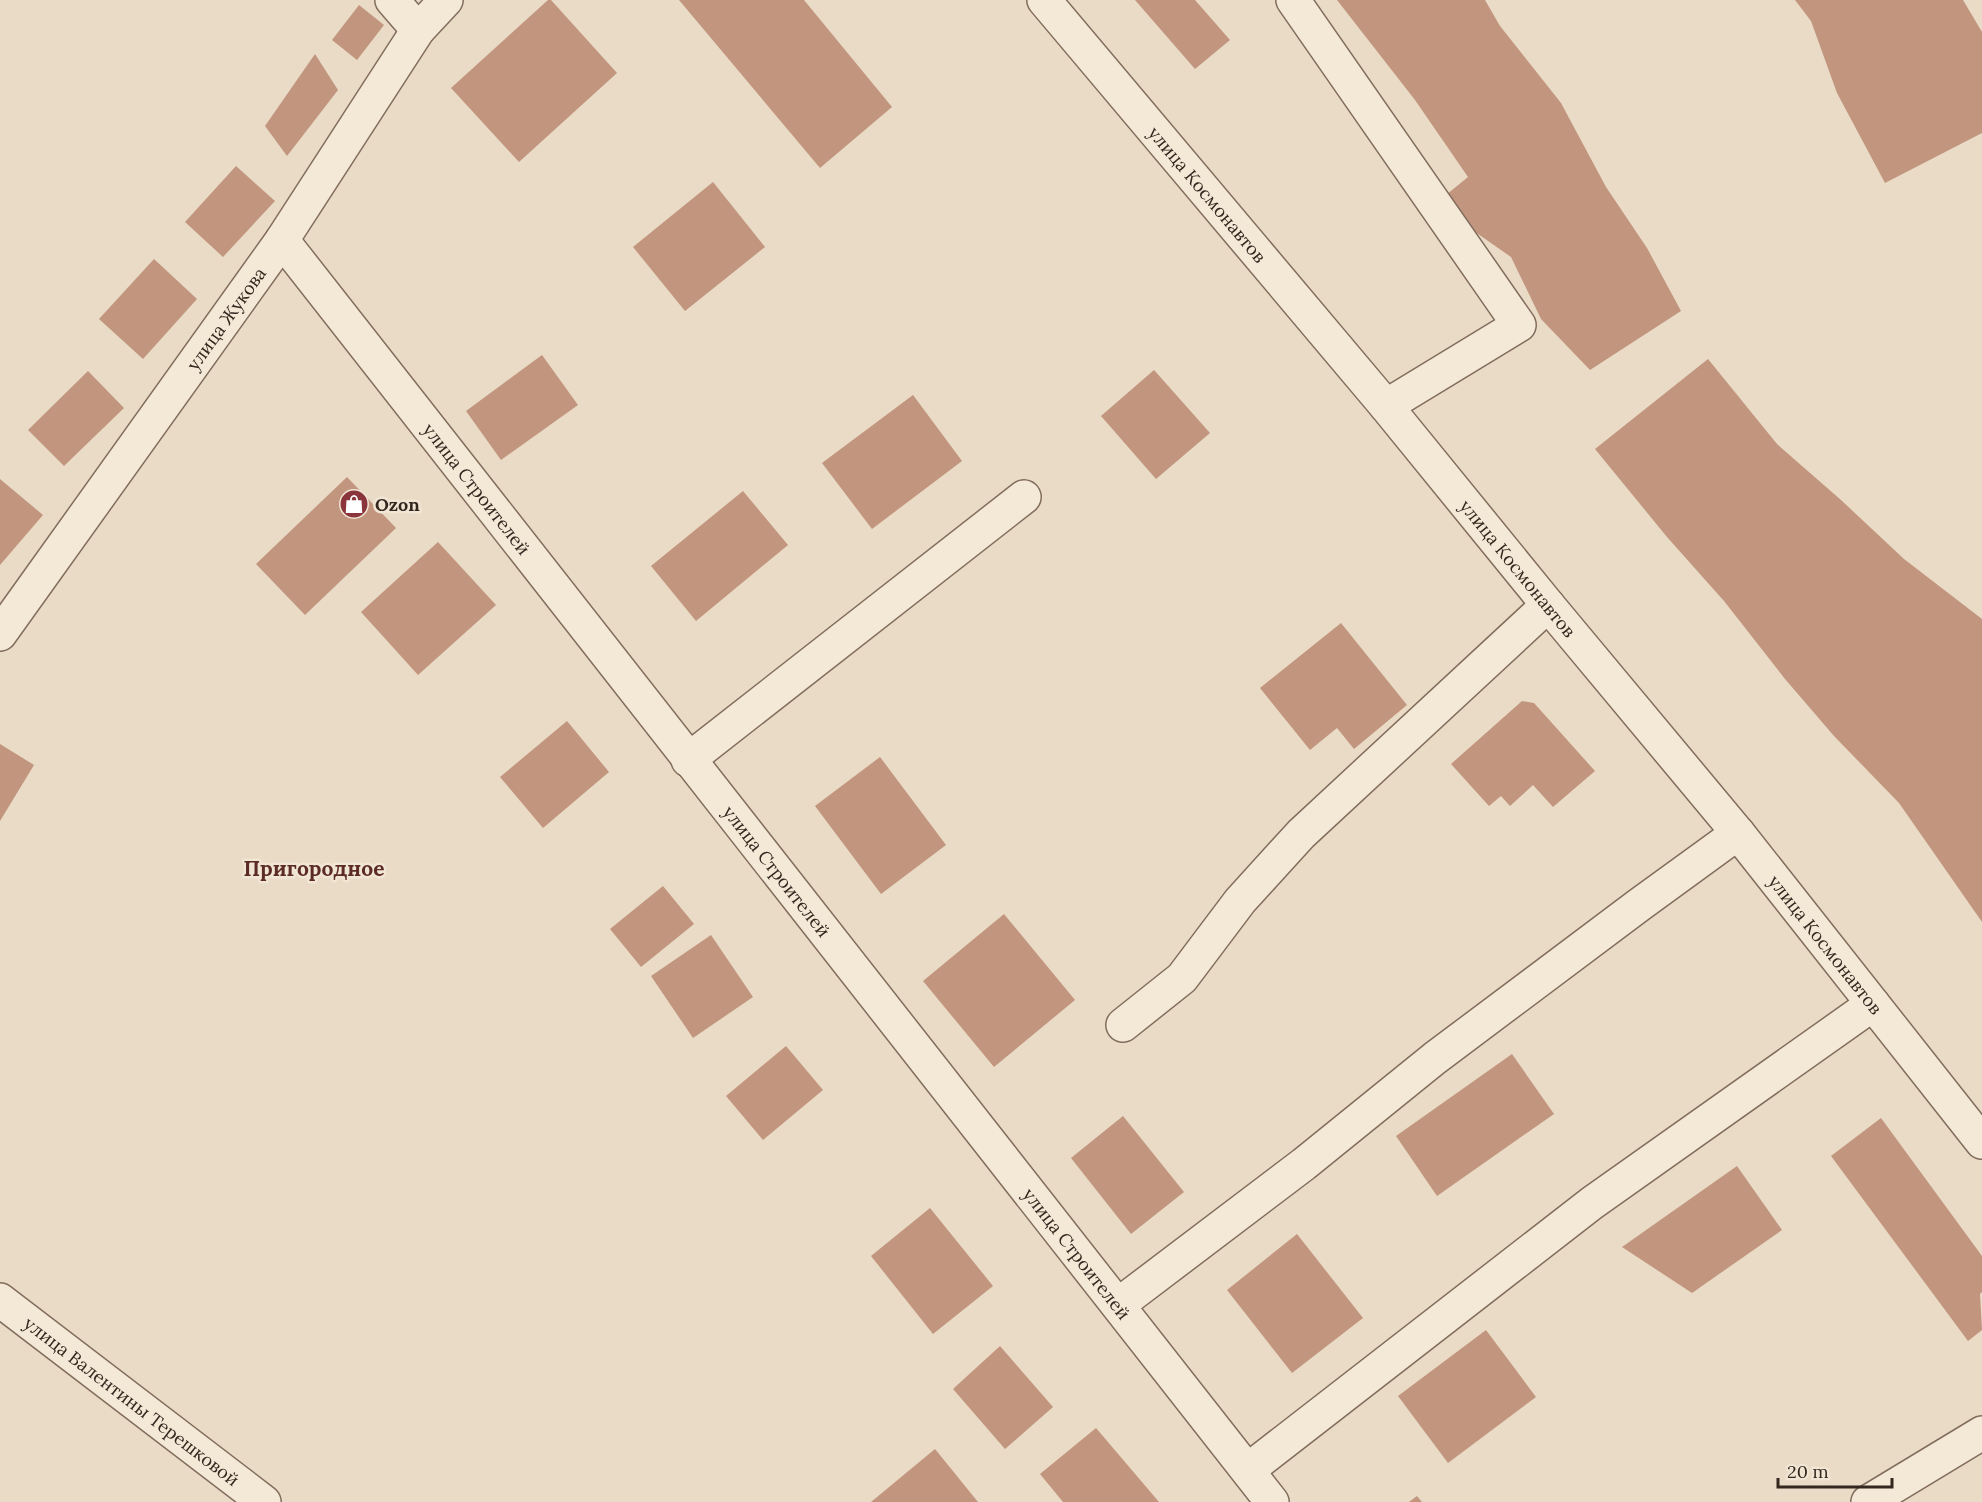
<svg xmlns="http://www.w3.org/2000/svg" width="1982" height="1502" viewBox="0 0 1982 1502" font-family="Lora,serif">
  <style>
    .building { fill: #c2957f }
    .lines { fill: none; stroke-linecap: round; stroke-linejoin: round }
    .minor-casing { stroke: #826d5d; stroke-width: 36 }
    .minor { stroke: #f4e9d7; stroke-width: 33 }
    .labels { text-anchor: middle; dominant-baseline: central; stroke-width: 5; stroke-linejoin: round; paint-order: stroke }
    .street-label { font-size: 18px; fill: #33271f; stroke: #f1e6d4 }
    .poi-label { font-size: 18px; font-weight: bold; fill: #33271f; stroke: #f1e6d4; text-anchor: start }
    .quarter-label { font-size: 21px; font-weight: bold; fill: #5b2b24; stroke: #f1e6d4 }
  </style>
  <rect width="100%" height="100%" fill="#e9dbc5"/>
  <g class="building">
    <path d="M548,0H551L617,73L519,162L451,88Z"/>
    <path d="M679,0H804L892,107L820,168Z"/>
    <path d="M1135,0H1195L1230,40L1195,69Z"/>
    <path d="M1337,0H1485L1500,26L1561,103L1606,187L1647,248L1681,311L1590,370L1541,319L1511,257L1435,204L1468,177L1415,100Z"/>
    <path d="M1795,0H1963L1982,32V133L1885,183L1837,93L1811,21Z"/>
    <path d="M359,5L384,25L357,60L332,40Z"/>
    <path d="M315,54L338,90L287,156L265,126Z"/>
    <path d="M236,166L275,201L223,257L185,222Z"/>
    <path d="M713,182L765,247L685,311L633,247Z"/>
    <path d="M154,259L197,299L143,359L99,319Z"/>
    <path d="M542,355L578,405L501,460L466,411Z"/>
    <path d="M1708,359L1777,444L1841,500L1904,559L1982,619V922L1899,803L1834,736L1785,679L1724,601L1667,537L1595,449Z"/>
    <path d="M1154,370L1210,433L1156,479L1101,416Z"/>
    <path d="M88,371L124,408L64,466L28,430Z"/>
    <path d="M913,395L962,461L872,529L822,463Z"/>
    <path d="M347,477L396,528L305,615L256,564Z"/>
    <path d="M0,479L43,515L0,565Z"/>
    <path d="M743,491L788,545L696,621L651,566Z"/>
    <path d="M438,542L496,605L418,675L361,612Z"/>
    <path d="M1341,623L1407,705L1354,749L1337,728L1310,750L1260,688Z"/>
    <path d="M1522,701L1534,703L1595,771L1553,807L1533,785L1510,806L1501,796L1489,806L1451,764Z"/>
    <path d="M567,721L609,772L543,828L500,777Z"/>
    <path d="M0,744L34,765L0,821Z"/>
    <path d="M880,757L946,845L881,894L815,806Z"/>
    <path d="M663,886L694,924L641,967L610,929Z"/>
    <path d="M1004,914L1075,1000L994,1067L923,981Z"/>
    <path d="M711,935L753,997L693,1038L651,976Z"/>
    <path d="M786,1046L823,1090L763,1140L726,1096Z"/>
    <path d="M1512,1054L1554,1114L1437,1196L1396,1136Z"/>
    <path d="M1123,1116L1184,1192L1131,1234L1071,1158Z"/>
    <path d="M1881,1118L1982,1256V1292L1980,1294L1982,1330L1968,1341L1831,1156Z"/>
    <path d="M1737,1166L1782,1230L1692,1293L1622,1247Z"/>
    <path d="M930,1208L993,1286L933,1334L871,1256Z"/>
    <path d="M1297,1234L1363,1318L1292,1373L1227,1290Z"/>
    <path d="M1486,1330L1536,1397L1448,1463L1398,1396Z"/>
    <path d="M1000,1346L1053,1407L1005,1449L953,1389Z"/>
    <path d="M1096,1428L1159,1502H1063L1040,1474Z"/>
    <path d="M935,1449L978,1502H871Z"/>
    <path d="M1417,1496L1422,1502H1409Z"/>
  </g>
  <g class="lines">
    <g class="minor-casing">
      <g id="minor">
        <path d="M392,0L418,30"/>
        <path id="s1" d="M1044,0L1386,406L1548,605L1738,833L1982,1142"/>
        <path d="M1293,0L1519,325L1386,406"/>
        <path id="s2" d="M282,240L1272,1502"/>
        <path id="s3" d="M0,634L282,240L418,30L446,0"/>
        <path d="M688,760L1024,497"/>
        <path d="M1123,1025L1182,978L1240,901L1301,834L1548,605"/>
        <path id="s4" d="M0,1300L264,1502"/>
        <path d="M1118,1305L1304,1164L1435,1058L1639,905L1738,833"/>
        <path d="M1248,1470L1592,1203L1873,1004"/>
        <path d="M1868,1502L1982,1433"/>
      </g>
    </g>
    <use href="#minor" class="minor"/>
  </g>
  <defs>
    <g id="shop-disc" transform="scale(1.5)"><circle r="9.5" fill="#8a343c" stroke="#f1e6d4"/><path d="M-5-2.5h2.3a2.7 3.5 0 0 1 5.4 0H5L5.5 6h-11ZM-1.5-2.5h3a1.5 2.3 0 0 0-3 0Z" fill="#fff"/></g>
  </defs>
  <g fill-rule="evenodd">
    <use href="#shop-disc" x="354" y="504"/>
  </g>
  <g class="labels">
    <g class="street-label">
      <text stroke="none"><textPath href="#s1" startOffset="254">улица Космонавтов</textPath></text>
      <text stroke="none"><textPath href="#s3" startOffset="388">улица Жукова</textPath></text>
      <text stroke="none"><textPath href="#s2" startOffset="316">улица Строителей</textPath></text>
      <text stroke="none"><textPath href="#s1" startOffset="740">улица Космонавтов</textPath></text>
      <text stroke="none"><textPath href="#s2" startOffset="802">улица Строителей</textPath></text>
      <text stroke="none"><textPath href="#s1" startOffset="1226">улица Космонавтов</textPath></text>
      <text stroke="none"><textPath href="#s2" startOffset="1288">улица Строителей</textPath></text>
      <text stroke="none"><textPath href="#s4" startOffset="166">улица Валентины Терешковой</textPath></text>
    </g>
    <g class="poi-label">
      <text x="375" y="504">Ozon</text>
    </g>
    <g class="quarter-label">
      <text x="314" y="868">Пригородное</text>
    </g>
  </g>
  <path d="M1778 1478v9h114v-9" fill="none" stroke="#33271f" stroke-width="3"/>
  <text x="1787" y="1478" font-size="18" fill="#33271f" stroke="#f1e6d4" stroke-width="4.5" paint-order="stroke">20 m</text>
</svg>
